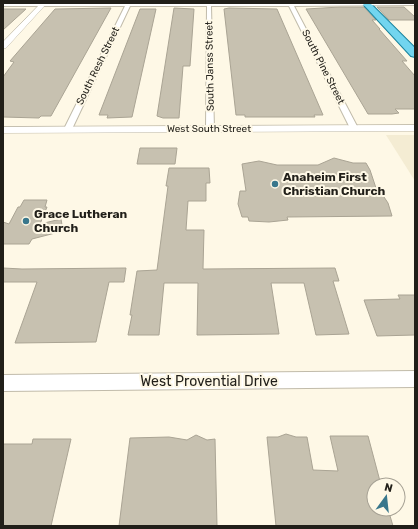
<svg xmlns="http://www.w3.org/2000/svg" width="418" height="529" viewBox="0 0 418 529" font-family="Rubik,sans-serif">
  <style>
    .built { fill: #f4ecd3 }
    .building { fill: #c7c1b0; stroke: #aaa494 }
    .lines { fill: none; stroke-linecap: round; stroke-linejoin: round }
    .minor-casing { stroke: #c1bbaa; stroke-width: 2 }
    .tertiary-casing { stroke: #c1bbaa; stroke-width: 1 }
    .primary-casing { stroke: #19839d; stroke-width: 2 }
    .minor { fill: #fff; fill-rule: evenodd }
    .tertiary { fill: #fff; fill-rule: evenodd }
    .primary { fill: #72d5ef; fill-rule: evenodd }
    .poi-dot { fill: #39778c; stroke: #fef8e6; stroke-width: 1.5 }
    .labels { text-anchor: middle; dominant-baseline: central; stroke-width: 4; stroke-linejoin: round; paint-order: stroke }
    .far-street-label { font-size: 10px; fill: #211f19; stroke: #fef8e6 }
    .poi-label { font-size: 12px; font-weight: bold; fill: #211f19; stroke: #fef8e6; text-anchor: start }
    .near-street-label { font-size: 14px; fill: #211f19; stroke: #fef8e6 }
  </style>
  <rect width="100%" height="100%" fill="#fef8e6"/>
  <path class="built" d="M386,135H415V181Z"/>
  <g class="building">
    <path d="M340,7H364L376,20H372L380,29H379L407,61H402L415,76V109H395L399,113L392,114H368L306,9Z"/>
    <path d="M377,7H404L415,17V20H389Z"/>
    <path d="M111,8L51,116H41L39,118L3,117V77L14,62L10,61L55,9Z"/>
    <path d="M174,8L194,9L190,66H183L179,118H163L157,116Z"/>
    <path d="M229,8L277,9L323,115H314L315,117H245V115H236L224,9Z"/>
    <path d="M3,9H26L3,30Z"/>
    <path d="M140,9H156L132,117L107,118L108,115H99Z"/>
    <path d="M140,148H177L175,164H137Z"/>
    <path d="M334,158L353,163H366L370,170L377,191H380L388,203L392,216L287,217L288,220L269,222L249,221L248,217H242L238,204L240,191H246L242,164L259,161L277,165H318Z"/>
    <path d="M169,168H209L210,183H206V201H188L186,230H204L203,269L335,268L339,281H333L349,334L316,335L304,283H271L279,334L197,335L198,283H164L159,335H128L132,315H130L137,271L157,270L168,186H166Z"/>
    <path d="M24,200H47L45,207H47L40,224L61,219L63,231L32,239L29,244H3V222L9,224L18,207H20Z"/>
    <path d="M3,268L22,269L126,268L124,282H109L96,342L15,343L37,282H3Z"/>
    <path d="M398,295H415V335L377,336L364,300L400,299Z"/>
    <path d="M286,434L296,437H307L313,470L338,471L330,436H368L381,485H374V509H388L393,526H276L267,437H278Z"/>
    <path d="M196,435L207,440L215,439L217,526H119L130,438L169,437L187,440Z"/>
    <path d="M33,439H71L51,526H3V444H32Z"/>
  </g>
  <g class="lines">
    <g class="minor-casing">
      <g id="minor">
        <path d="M127,3H415V5L294,6L358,128L357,130L350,128L289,6H211L214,129L210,131L206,129L207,6H130L72,129L65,131L64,129L125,6H3V4Z"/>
        <path d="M415,371V387L3,391V375Z"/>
      </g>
    </g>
    <g class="tertiary-casing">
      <g id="tertiary">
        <path d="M41,3H47L6,48H3V42Z"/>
        <path d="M415,125V131L3,133V127Z"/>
      </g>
    </g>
    <g class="primary-casing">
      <path id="primary" d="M362,3H370L415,48V57L411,56Z"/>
    </g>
    <use href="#minor" class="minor"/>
    <use href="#tertiary" class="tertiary"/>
    <use href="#primary" class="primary"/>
  </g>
  <g class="poi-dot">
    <circle cx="275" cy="184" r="4"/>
    <circle cx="26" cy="221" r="4"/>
  </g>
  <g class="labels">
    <g class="far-street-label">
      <text transform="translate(98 66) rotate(-64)">South Resh Street</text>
      <text transform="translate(210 66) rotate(-91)">South Janss Street</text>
      <text transform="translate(323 67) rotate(63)">South Pine Street</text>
      <text x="209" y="129">West South Street</text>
    </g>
    <g class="poi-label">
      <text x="283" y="177">Anaheim First<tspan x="283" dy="14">Christian Church</tspan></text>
      <text x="34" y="214">Grace Lutheran<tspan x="34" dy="14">Church</tspan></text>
    </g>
    <g class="near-street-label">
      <text x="209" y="381">West Provential Drive</text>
    </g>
  </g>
  <rect width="418" height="529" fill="none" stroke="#211f19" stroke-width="8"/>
  <g transform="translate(386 497) rotate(15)"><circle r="19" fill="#fef8e6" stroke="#a6a194"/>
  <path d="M0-3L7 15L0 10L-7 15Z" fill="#39778c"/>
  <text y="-6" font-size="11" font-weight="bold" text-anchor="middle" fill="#211f19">N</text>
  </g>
</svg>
